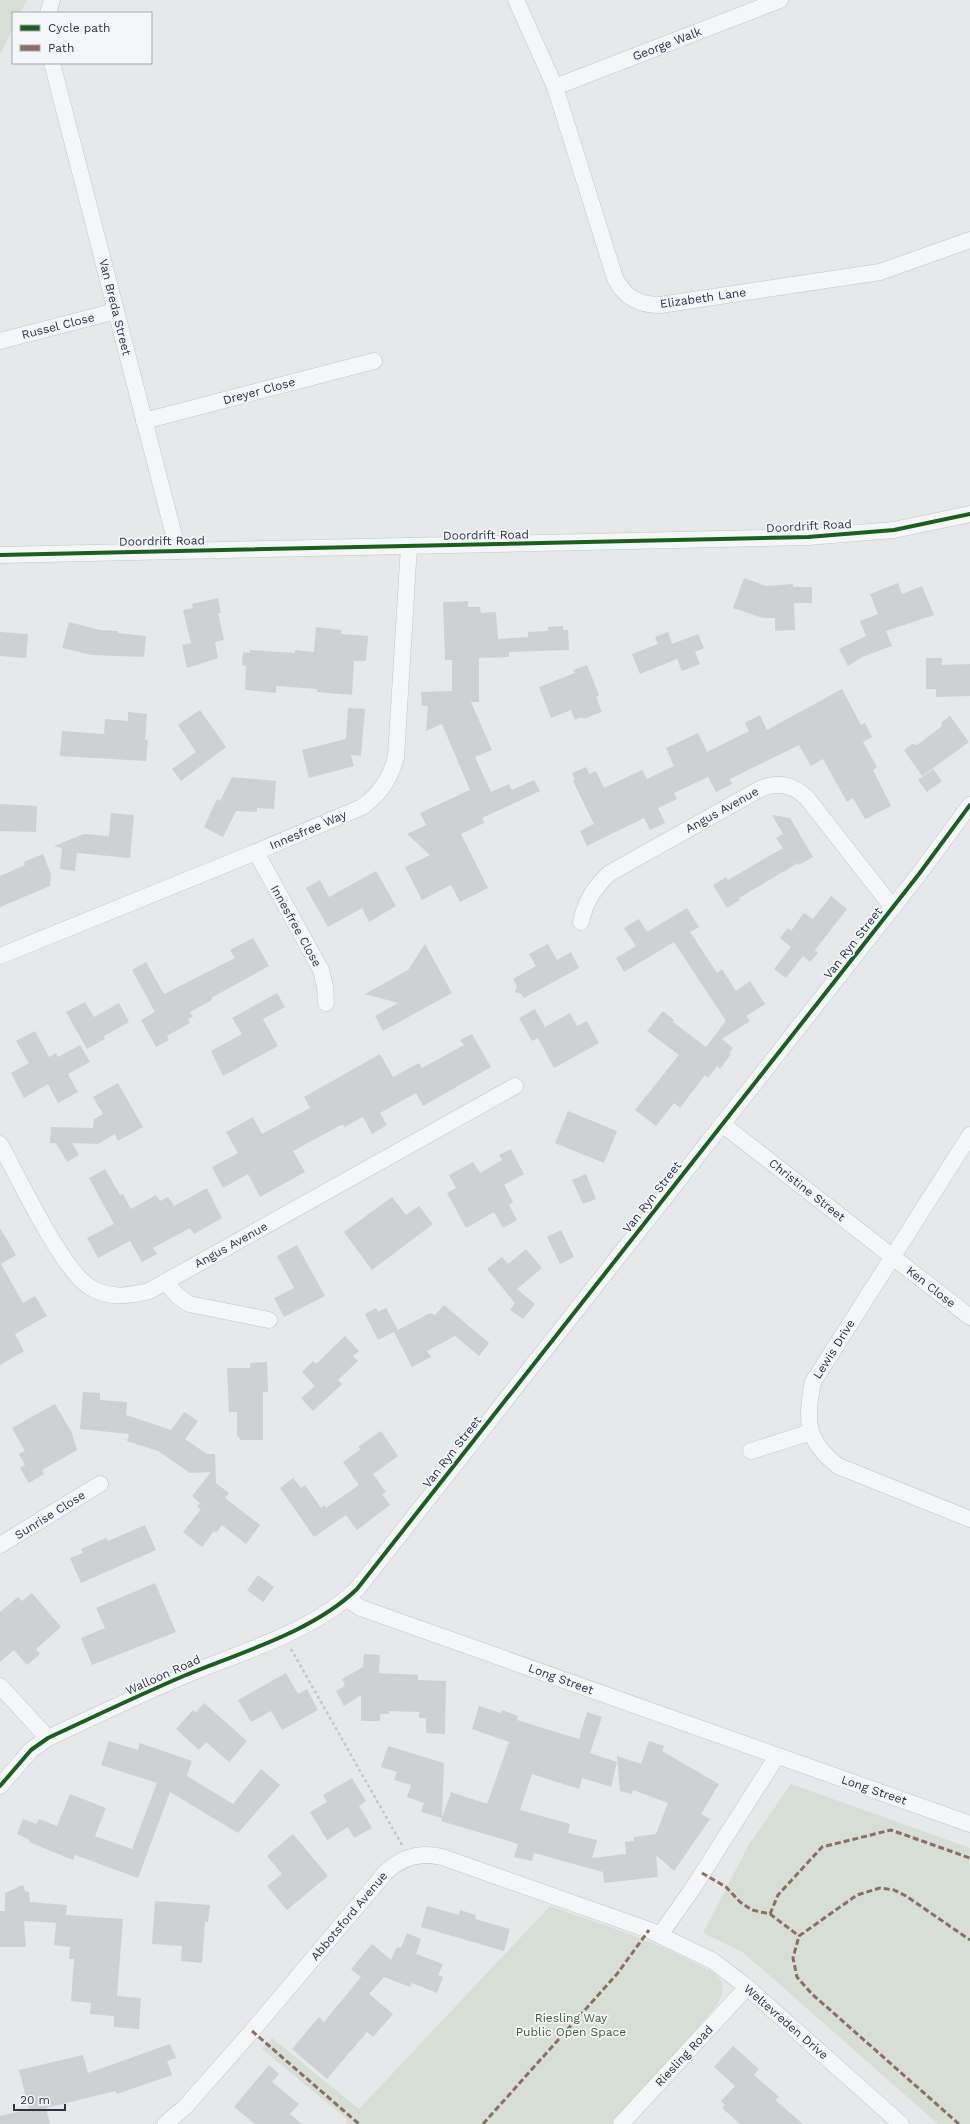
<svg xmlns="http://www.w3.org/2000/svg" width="970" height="2124" viewBox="0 0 970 2124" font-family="'Work Sans',sans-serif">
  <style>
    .green { fill: #d6ded6 }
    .building { fill: #ced0d3 }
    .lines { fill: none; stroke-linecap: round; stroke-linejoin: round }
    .minor-casing { stroke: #c4c6c8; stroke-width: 17 }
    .path { stroke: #c5c6ca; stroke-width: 2.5; stroke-dasharray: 3 3; stroke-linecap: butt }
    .minor { stroke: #f5f6f7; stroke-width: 16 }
    .quiet { stroke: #8d6e63; stroke-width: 3; stroke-dasharray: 6 3; stroke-linecap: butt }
    .cycleway-casing { stroke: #f4f6f9; stroke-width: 6 }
    .cycleway { stroke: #1b5e20; stroke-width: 4 }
    .labels { text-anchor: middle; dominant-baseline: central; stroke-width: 3.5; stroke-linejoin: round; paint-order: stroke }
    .street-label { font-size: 12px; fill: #2b3445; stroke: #f4f6f9 }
    .park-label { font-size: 12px; fill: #3f6138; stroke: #f4f6f9 }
  </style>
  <rect width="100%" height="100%" fill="#e6e8ea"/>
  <g class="green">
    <path d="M0,0H27L20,13H13V28L0,55Z"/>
    <path d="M791,1784L970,1848V2124H938L744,1953L703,1933L748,1846Z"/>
    <path d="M550,1906C599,1924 652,1939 698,1965C705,1968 714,1972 719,1978C727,1990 720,2001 712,2011L613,2124H345L348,2120L262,2049L272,2038L359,2109Z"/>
  </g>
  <g class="building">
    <path d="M744,578L766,586L793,584V587H812V603H794L795,630L775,631V618H763L733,608Z"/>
    <path d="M898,583L902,594L922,586L934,615L886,631L892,646L862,657L848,666L839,649L866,636L860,621L878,614L870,594Z"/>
    <path d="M218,598L221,613H218L224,640L215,642L218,658L187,668L182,645L191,643L183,610L193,608L192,604Z"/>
    <path d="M468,601V607H480L481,613L496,612L498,639L528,637V632L548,631V627L563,626V630H568L569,650L509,652V657L479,658V702H471L492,750L475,757L491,792L509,784L512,790L534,780L540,791L482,818L484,823L461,834L488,888L460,902L451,885L422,900L405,867L430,855L407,834L426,825L420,813L470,790L442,724L426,731L428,706H422L421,692L452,691V660H445L443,602Z"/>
    <path d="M69,622L100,630L118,631V633L146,636L144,657L92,655L62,648Z"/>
    <path d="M316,627L341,630V634L368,636L366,661H354L352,695L317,692V689L276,686V693L245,690L246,666L242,665L243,652L250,653V650L295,653V650L314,652Z"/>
    <path d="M0,632L28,634L26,658L0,656Z"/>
    <path d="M668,632L672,644L698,634L704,648L695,652L700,664L682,671L677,659L640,674L632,654L658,644L655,637Z"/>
    <path d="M926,658H942V665L970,664V696L936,697V689H926Z"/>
    <path d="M587,665L599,695L596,697L602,712L583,719L582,717L575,720L571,710L551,718L539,687L575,673L573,670Z"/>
    <path d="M842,689L861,725L865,723L872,737L863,742L877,767L873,770L891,806L865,819L853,798L847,802L823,759L811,766L799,745L730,779L732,784L716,792L708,777L674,793L677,799L658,808L665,823L650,830L644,818L587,846L580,831L594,824L573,781L575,780L572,773L586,767L589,774L596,771L604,788L642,770L647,779L674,766L666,748L681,741L698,733L707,752L749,731L745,723L760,715L767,730Z"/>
    <path d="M348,708L365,709L361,756L351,755L354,766L309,778L302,750L346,739Z"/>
    <path d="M200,710L226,747L181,781L172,769L196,752L178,725Z"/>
    <path d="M128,712L147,714L145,740H148L146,761L60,756L62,731L104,734L105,719L128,721Z"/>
    <path d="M950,716L969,742L922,776L904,750L912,744L917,745L941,727L942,722Z"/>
    <path d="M933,769L942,781L927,792L918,780Z"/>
    <path d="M232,777L276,781L274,809L257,808V812L236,811L223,837L204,827L217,799L220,801Z"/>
    <path d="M0,804L37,806L36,832L0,831Z"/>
    <path d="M111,813L134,815L130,858L77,853L75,871L60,869L62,848L54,846L84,834L109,836Z"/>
    <path d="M772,815L790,818L813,857L799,865L798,863L739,898L740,900L727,908L713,885L726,877L728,880L783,848L776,838L783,834Z"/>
    <path d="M43,854L51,874L50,886L0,907V876L25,865L24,862Z"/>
    <path d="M376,871L396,906L369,922L362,908L328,927L306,888L320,880L329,897Z"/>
    <path d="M831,896L847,909L815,950L812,948L818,953L810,962L803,956L786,978L774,969L791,947L780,938L788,928L791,931L804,913L813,919Z"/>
    <path d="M687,908L699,927L690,932L717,973L722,969L736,991L750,981L765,1004L746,1016L750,1021L722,1039L733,1048L729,1053L731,1054L720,1069L717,1066L708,1078L705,1075L680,1108L674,1103L656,1126L635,1110L679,1055L647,1031L663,1011L674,1020L673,1022L706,1047L726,1021L674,942L624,972L616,958L636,946L624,928L639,919L647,932Z"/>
    <path d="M253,938L269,966L211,998L212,1000L190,1012L193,1017L188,1019L190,1023L167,1036L169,1040L156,1047L141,1020L155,1012L132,970L146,962L164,994L235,958L230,950Z"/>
    <path d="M425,944L452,993L383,1031L375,1016L398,1003L365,994L408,970Z"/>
    <path d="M548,944L557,960L571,952L579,968L524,998L521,994L515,992L517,986L513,979L536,966L529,954Z"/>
    <path d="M277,993L285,1007L263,1019L278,1046L223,1076L211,1051L242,1034L232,1018Z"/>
    <path d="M85,1002L94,1017L119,1003L129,1022L104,1036L105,1039L87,1049L66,1012Z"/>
    <path d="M535,1009L545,1027L570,1013L577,1026L587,1021L599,1043L554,1068L538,1038L532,1041L519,1018Z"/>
    <path d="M35,1031L49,1057L56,1053L58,1057L80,1045L90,1062L68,1074L78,1092L58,1103L48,1084L24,1098L11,1073L29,1063L16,1041Z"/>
    <path d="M472,1034L491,1067L423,1106L416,1093L380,1113L387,1125L372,1134L363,1117L344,1127L343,1124L293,1151L305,1172L260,1197L248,1174L223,1188L212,1167L238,1153L226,1132L253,1117L262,1134L310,1108L304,1097L380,1054L393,1077L419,1063L422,1068L464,1045L460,1040Z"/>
    <path d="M118,1083L143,1127L118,1141L115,1134L98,1144L72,1143L79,1155L67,1162L56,1143H50L51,1127L93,1128L94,1119L103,1114L93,1097Z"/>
    <path d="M568,1111L617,1131L604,1163L555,1143Z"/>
    <path d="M511,1149L524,1174L504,1185L513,1202L509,1205L517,1220L503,1228L494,1212L466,1228L447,1193L456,1188L449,1175L473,1162L480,1173L502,1160L499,1155Z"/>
    <path d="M105,1169L120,1195L123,1194L131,1209L156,1195L160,1201L168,1197L174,1206L207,1188L222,1218L194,1234L190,1228L153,1248L157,1254L142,1262L130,1241L98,1258L87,1238L114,1224L89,1178Z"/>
    <path d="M586,1174L596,1199L583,1204L572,1180Z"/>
    <path d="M392,1197L406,1215L419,1206L433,1224L372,1270L344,1232Z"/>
    <path d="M0,1228L16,1255L1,1264L23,1303L35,1296L47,1316L15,1334L24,1351L0,1365Z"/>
    <path d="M561,1230L574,1257L560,1264L547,1237Z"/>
    <path d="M297,1245L325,1296L284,1317L274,1298L294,1288L277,1256Z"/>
    <path d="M526,1249L542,1268L517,1289L535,1304L523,1319L510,1310L515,1303L487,1269L502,1257L508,1264Z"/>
    <path d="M444,1305L489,1343L479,1356L455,1336L427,1351L431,1357L412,1367L394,1332L430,1313L435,1315Z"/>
    <path d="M376,1308L378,1312L386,1308L398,1330L378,1340L365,1314Z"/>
    <path d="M345,1336L359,1351L353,1356L358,1361L338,1380L342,1384L313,1411L301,1398L315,1386L302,1372L313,1361L316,1364Z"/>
    <path d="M267,1362L268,1392H263V1440H241L237,1435V1412H229L227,1368H250V1363Z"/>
    <path d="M83,1392L100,1393V1400L127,1402L126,1415L171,1430L184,1412L198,1421L185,1439L207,1454H215L216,1483L229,1493L225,1498L260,1525L246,1544L222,1525L216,1533L214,1531L202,1547L183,1532L201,1509L197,1507L200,1503L192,1496L211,1472L190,1473L158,1451L127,1441L129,1434L80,1429Z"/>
    <path d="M55,1404L72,1433L77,1450L42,1470L44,1474L29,1483L20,1468L25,1465L19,1454L25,1451L12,1428Z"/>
    <path d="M381,1431L398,1456L373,1474L386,1492L382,1494L390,1505L357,1530L346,1515L314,1537L280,1488L293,1478L301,1488L305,1485L321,1508L324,1505L326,1508L359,1485L343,1462L361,1449L358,1447Z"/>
    <path d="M145,1525L156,1550L81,1583L70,1558L83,1553L81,1549L106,1538L108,1541Z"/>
    <path d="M258,1575L274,1587L263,1602L247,1590Z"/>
    <path d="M155,1583L176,1632L92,1665L81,1638L105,1628L96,1608Z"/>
    <path d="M32,1593L61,1627L36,1649L40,1654L27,1665L14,1650L0,1662V1612L18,1597L22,1601Z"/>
    <path d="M364,1654L380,1655L379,1673L418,1675V1680L446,1681L445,1734L426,1733V1718H419V1712L389,1711V1714H380V1721H361V1695L344,1706L336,1691L345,1686L342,1679L363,1667Z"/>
    <path d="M286,1673L298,1694L307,1689L318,1710L282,1730L271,1711L251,1722L238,1700Z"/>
    <path d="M204,1703L247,1741L229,1762L206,1742L199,1750L176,1729L193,1710L196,1712Z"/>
    <path d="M479,1706L501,1713L502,1710L518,1716L517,1720L579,1739L587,1712L602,1717L590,1753L617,1762L611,1787L582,1778L579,1789L532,1774L520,1810L570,1824L568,1833L597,1840L592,1858L626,1854L625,1842L634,1841V1837L656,1834L668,1803L633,1790L632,1794L620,1791L617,1756L641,1764L649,1741L664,1746L662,1751L719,1784L701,1814L710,1819L674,1871L656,1855L658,1877L604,1883L603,1872L534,1853L532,1861L514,1857L518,1844L441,1821L442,1818L421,1812L424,1803L407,1797L411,1785L394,1780L397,1772L381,1767L388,1746L444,1763L442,1818L451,1792L487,1804L509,1742L472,1729Z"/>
    <path d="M109,1741L138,1750L140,1743L192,1761L187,1776L233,1804L261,1769L280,1785L238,1833L170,1792L138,1878L75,1855L73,1860L29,1842L30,1840L17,1834L23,1819L36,1824L39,1819L57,1826L70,1794L106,1808L95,1836L132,1849L157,1783L101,1765Z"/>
    <path d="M352,1778L366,1801L359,1806L372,1828L354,1838L348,1827L327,1840L310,1812L327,1802L323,1795Z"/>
    <path d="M293,1834L328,1876L287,1910L267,1886L282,1874L267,1856Z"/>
    <path d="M23,1885L25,1891L29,1892L30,1902L67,1905L66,1915L123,1919L117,1996L141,1998L139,2029L114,2027V2016L90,2014L91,2003L71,2001L74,1959H69L70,1947L54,1945L56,1923L24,1921L26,1947H0V1911H5V1893Z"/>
    <path d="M155,1901L210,1905L208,1922H205L202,1963L181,1961L182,1946L152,1944Z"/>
    <path d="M427,1906L459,1915L460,1910L476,1915L475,1919L510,1929L504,1951L421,1927Z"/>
    <path d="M407,1933L421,1939L416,1954L443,1964L438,1975L443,1977L437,1993L412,1983L410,1987L384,1977L369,1994L393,2014L373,2037L367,2032L327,2079L292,2049L319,2017L324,2022L361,1977L351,1969L372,1944L391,1960L397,1947L401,1948Z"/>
    <path d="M170,2044L176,2058L167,2061L172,2075L117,2094L115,2091L46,2108L50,2124H0V2116L29,2109L19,2070L83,2055L88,2073Z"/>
    <path d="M733,2046L759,2069L754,2075L779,2097L775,2100L803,2124H740L722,2108L725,2105L721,2101L735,2086L714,2067Z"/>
    <path d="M269,2065L279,2074L272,2082L299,2104L290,2114L302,2124H255L234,2107Z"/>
  </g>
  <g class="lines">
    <g class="minor-casing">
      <g id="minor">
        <path d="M516,0L555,87L615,278C624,297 639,305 660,305L880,272L970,240"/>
        <path d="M48,13L52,0"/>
        <path d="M52,63L178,551"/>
        <path d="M555,87L780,0"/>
        <path d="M0,341L116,311"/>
        <path d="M144,421L374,361"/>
        <path d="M0,555L808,537L894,530L970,514"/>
        <path d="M256,852L321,970L325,987L326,1003"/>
        <path d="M581,922C585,902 594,887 610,873L760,789C778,781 794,785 807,798L893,908"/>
        <path d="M0,956L256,852L362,807C381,793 390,779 396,757L409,546"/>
        <path d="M722,1124L970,1317"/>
        <path d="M970,1135L813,1382C805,1420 806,1441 838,1466L970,1519"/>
        <path d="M0,1144C18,1176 62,1271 90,1287C108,1299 129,1296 149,1291L515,1086"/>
        <path d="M165,1282L178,1296L189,1304L269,1320"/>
        <path d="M751,1451L811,1432"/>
        <path d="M0,1545L100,1484"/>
        <path d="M347,1599L361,1608L970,1824"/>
        <path d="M0,1686L48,1738"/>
        <path d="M0,1786L31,1750L48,1738C93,1717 139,1695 186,1675C242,1652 314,1631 357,1589L919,874L970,805"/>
        <path d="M660,1935L693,1888L777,1756"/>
        <path d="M165,2124L185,2107L252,2031L386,1872C402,1857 421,1852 442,1857L649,1930L713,1961L747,1987L901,2124"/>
        <path d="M621,2124L747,1987"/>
      </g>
    </g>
    <path class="path" d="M291,1649L402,1845"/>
    <use href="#minor" class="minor"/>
    <g class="quiet">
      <path d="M702,1873L726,1887L740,1902L752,1910L770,1914L799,1936"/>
      <path d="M770,1914L778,1895L822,1847L891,1830L970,1858"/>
      <path d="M252,2031L359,2124"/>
      <path d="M483,2124L617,1974L649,1930"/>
      <path d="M959,2124L812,1994L797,1977L793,1958L799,1936L857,1895L880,1888L894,1890L906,1896L970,1940"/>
    </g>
    <g class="cycleway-casing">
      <g id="cycleway">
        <path d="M0,555L808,537L894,530L970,514"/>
        <path d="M0,1786L31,1750L48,1738C93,1717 139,1695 186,1675C242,1652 314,1631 357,1589L919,874L970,805"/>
      </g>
    </g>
    <use href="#cycleway" class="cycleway"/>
  </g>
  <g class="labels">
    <g class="street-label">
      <text transform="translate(667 44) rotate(-21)">George Walk</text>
      <text transform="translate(703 298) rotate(-8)">Elizabeth Lane</text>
      <text transform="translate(115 307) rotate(76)">Van Breda Street</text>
      <text transform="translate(58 326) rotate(-14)">Russel Close</text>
      <text transform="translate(259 391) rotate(-15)">Dreyer Close</text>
      <text transform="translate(809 526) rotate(-3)">Doordrift Road</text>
      <text transform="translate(486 535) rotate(-1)">Doordrift Road</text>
      <text transform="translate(162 541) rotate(-1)">Doordrift Road</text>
      <text transform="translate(722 810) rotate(-29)">Angus Avenue</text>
      <text transform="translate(308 830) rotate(-23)">Innesfree Way</text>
      <text transform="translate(296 926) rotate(61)">Innesfree Close</text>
      <text transform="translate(853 943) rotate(-52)">Van Ryn Street</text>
      <text transform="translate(807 1190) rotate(38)">Christine Street</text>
      <text transform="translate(652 1197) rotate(-52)">Van Ryn Street</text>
      <text transform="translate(231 1245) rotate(-29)">Angus Avenue</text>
      <text transform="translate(931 1287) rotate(38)">Ken Close</text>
      <text transform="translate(834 1349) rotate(-58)">Lewis Drive</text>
      <text transform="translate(452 1452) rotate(-52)">Van Ryn Street</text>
      <text transform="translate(50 1515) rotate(-32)">Sunrise Close</text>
      <text transform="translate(163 1675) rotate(-24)">Walloon Road</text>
      <text transform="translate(561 1679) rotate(20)">Long Street</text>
      <text transform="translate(874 1790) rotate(19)">Long Street</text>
      <text transform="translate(349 1916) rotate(-50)">Abbotsford Avenue</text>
      <text transform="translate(786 2022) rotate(41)">Weltevreden Drive</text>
      <text transform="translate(684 2056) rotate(-47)">Riesling Road</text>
    </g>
    <g class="park-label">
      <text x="571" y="2018">Riesling Way<tspan x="571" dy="14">Public Open Space</tspan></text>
    </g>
  </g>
  <rect x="12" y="12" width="140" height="52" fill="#f4f6f9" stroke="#a4a8b1"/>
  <rect x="20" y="25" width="20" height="6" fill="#1b5e20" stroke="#a4a8b1"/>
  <text x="48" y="32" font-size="12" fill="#2b3445">Cycle path</text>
  <rect x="20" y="45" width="20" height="6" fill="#8d6e63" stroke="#a4a8b1"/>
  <text x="48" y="52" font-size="12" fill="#2b3445">Path</text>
  <path d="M14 2104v6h51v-6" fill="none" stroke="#2b3445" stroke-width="2"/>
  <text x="20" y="2104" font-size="12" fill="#2b3445" stroke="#f4f6f9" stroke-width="3" paint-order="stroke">20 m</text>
</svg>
